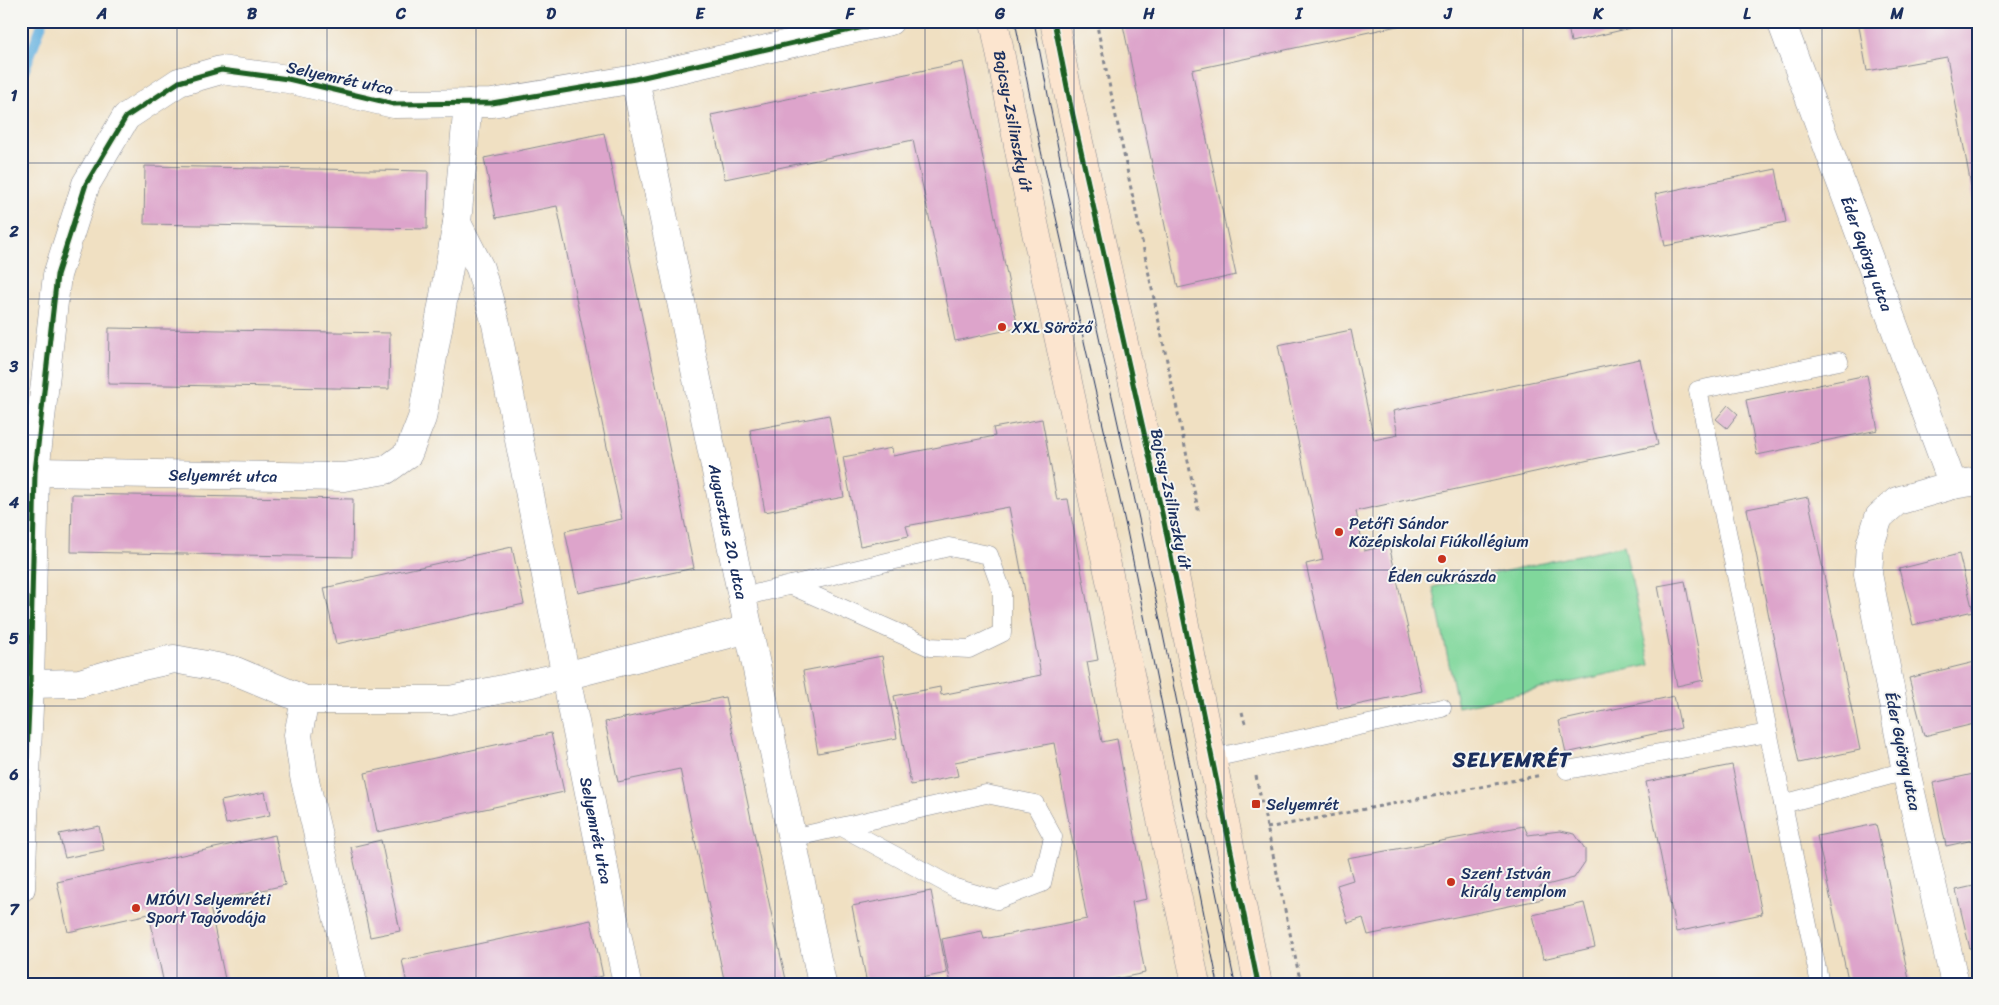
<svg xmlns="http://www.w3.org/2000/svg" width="1999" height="1005" viewBox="0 0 1999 1005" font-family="Sriracha,sans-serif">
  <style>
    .green { fill: #80d79b; stroke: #4e837c }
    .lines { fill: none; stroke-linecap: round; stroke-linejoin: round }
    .stream { stroke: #68b2e0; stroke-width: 10 }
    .building { fill: #dda4cb }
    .lane-casing { stroke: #868890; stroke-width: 19 }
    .street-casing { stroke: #868890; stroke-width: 29 }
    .secondary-casing { stroke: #868890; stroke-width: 29 }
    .path { stroke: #868890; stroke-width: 3; stroke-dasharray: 4 4; stroke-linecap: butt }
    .lane { stroke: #fff; stroke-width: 18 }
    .street { stroke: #fff; stroke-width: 28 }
    .secondary { stroke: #fce5cf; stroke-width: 28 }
    .tram { stroke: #1b2f5e; stroke-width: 1 }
    .cycleway-casing { stroke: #f6f6f2; stroke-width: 8 }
    .cycleway { stroke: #1b5e20; stroke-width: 5 }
    .grid { fill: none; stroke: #1b2f5e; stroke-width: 1; stroke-opacity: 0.55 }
    .poi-dot { fill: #c8321e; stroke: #f6f6f2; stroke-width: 2 }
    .labels { text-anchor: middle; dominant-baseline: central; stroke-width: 4; stroke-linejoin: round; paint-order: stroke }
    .street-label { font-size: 16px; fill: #1b2f5e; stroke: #f6f6f2 }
    .poi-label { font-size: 16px; fill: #1b2f5e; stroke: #f6f6f2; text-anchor: start }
    .district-label { font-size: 21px; font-weight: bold; letter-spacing: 1px; fill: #1b2f5e; stroke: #f6f6f2 }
    .neatline { fill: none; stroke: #1b2f5e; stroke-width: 2 }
    .grid-label { font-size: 16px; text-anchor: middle; font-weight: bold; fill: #1b2f5e }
  </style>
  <rect width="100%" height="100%" fill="#f6f6f2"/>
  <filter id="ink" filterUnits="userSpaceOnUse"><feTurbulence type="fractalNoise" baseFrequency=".02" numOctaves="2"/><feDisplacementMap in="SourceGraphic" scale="10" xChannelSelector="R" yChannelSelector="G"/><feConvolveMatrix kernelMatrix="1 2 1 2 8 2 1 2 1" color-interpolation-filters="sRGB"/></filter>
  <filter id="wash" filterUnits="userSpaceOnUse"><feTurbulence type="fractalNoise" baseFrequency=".0096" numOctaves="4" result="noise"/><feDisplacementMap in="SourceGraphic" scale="20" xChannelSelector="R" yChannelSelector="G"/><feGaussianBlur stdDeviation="1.12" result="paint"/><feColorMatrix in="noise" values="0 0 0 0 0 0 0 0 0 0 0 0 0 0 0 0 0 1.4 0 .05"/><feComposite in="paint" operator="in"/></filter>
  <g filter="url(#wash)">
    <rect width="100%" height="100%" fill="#f0e0c2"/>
    <path class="green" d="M1624,545L1650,665L1458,707L1433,587Z"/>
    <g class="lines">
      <path class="stream" d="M21,80L43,21"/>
    </g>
    <g id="blocks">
      <g class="building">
        <path d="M1139,21H1416V22L1192,70L1236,275L1178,288L1123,25Z"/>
        <path d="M1567,21H1656V22L1571,42Z"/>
        <path d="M1858,21H1978V223L1947,57L1867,71Z"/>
        <path d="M963,62L1018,328L955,341L913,140L725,179L711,115Z"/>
        <path d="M604,133L694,568L578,593L565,531L622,519L557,206L496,218L484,158Z"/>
        <path d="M145,166L428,171L427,229L144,224Z"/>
        <path d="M1776,169L1786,222L1665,246L1655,194Z"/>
        <path d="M109,328L390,333L389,389L108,384Z"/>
        <path d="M1351,330L1374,440L1398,435L1393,411L1640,359L1658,445L1356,511L1364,551L1389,545L1422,691L1338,709L1306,564L1323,560L1278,345Z"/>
        <path d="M1867,375L1878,430L1757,455L1746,400Z"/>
        <path d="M1728,405L1738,414L1727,428L1716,419Z"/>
        <path d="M829,415L844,497L765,512L750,430Z"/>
        <path d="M1042,419L1057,500L1068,499L1098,660L1087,662L1102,742L1117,739L1147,899L1132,902L1145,973L1091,984H951L942,939L982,931L984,939L1087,919L1054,743L955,762L958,776L911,785L894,696L940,687L941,695L1041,675L1009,507L906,526L909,536L860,546L843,457L892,448L893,456L995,436L993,428Z"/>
        <path d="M72,494L353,499L352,557L71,552Z"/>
        <path d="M1808,497L1860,750L1799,763L1747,509Z"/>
        <path d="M512,547L524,604L336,644L324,588Z"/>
        <path d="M1959,554L1973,611L1913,625L1899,569Z"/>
        <path d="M1685,581L1704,680L1677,686L1658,586Z"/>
        <path d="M882,656L897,738L818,753L803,671Z"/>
        <path d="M1975,662L1978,675V723L1924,736L1909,678Z"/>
        <path d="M1674,696L1681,728L1566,753L1559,721Z"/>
        <path d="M725,697L774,926L787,984H725L680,769L618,782L605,722Z"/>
        <path d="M551,733L564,792L377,832L365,773Z"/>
        <path d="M1732,765L1762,914L1676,932L1646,782Z"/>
        <path d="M1978,773V839L1946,846L1933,783Z"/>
        <path d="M265,792L270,815L226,824L221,801Z"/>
        <path d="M1876,824L1910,984H1849L1817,836Z"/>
        <path d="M99,826L104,850L65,858L59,834Z"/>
        <path d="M1524,826L1528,835L1560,831L1575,834L1585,849V862L1574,878L1539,887L1543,899L1368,935L1363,918L1348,923L1337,885L1353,880L1347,858Z"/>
        <path d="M275,835L285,885L209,902L226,984H164L149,914L68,932L57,882Z"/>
        <path d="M381,840L400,931L370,937L351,847Z"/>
        <path d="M1978,885V947L1970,949L1956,890Z"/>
        <path d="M931,891L947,973L892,984H867L852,906Z"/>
        <path d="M1584,903L1595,947L1543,959L1533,915Z"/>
        <path d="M591,920L603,976L567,984H407L402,960Z"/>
      </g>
    </g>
  </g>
  <g filter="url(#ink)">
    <use href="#blocks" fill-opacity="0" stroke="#868890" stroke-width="1"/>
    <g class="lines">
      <g class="lane-casing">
        <g id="lane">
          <path d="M742,597L949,547L989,555L1002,591V633L969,649L930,647L790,585"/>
          <path d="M1213,758L1442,708"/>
          <path d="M1567,770L1768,733"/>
          <path d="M1783,804L1906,771"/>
          <path d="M792,838L986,794L1035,804L1053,837L1042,883L997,900L955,888L842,827"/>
          <path d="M1820,984L1698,390L1839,361"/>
        </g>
      </g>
      <g class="street-casing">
        <g id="street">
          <path id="s1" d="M1781,21L1953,485"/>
          <path id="s2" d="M635,79L822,984"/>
          <path id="s3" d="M457,223L480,268L496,324L627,984"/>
          <path id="s4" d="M35,472L344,477L386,470L408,454L422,418L457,223L468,103"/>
          <path d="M30,684L80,683L124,670L174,659L233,670L305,700H450L565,676L749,629"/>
          <path d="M305,700L298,735L304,776L353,984"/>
          <path d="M21,888L30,684L35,472L57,275L86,184L126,117L179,82L221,70L288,79L394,104L492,103L635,79L890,21"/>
          <path d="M1955,984L1906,771L1868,574L1870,545L1879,517L1897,501L1953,485L1978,481"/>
        </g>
      </g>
      <g class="secondary-casing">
        <g id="secondary">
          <path id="s5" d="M994,21L1023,171L1196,984"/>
          <path d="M1054,21L1070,102L1164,522L1258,984"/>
        </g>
      </g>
      <g class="path">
        <path d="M1096,21L1199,514"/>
        <path d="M1242,712L1245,723"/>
        <path d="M1256,776L1301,984"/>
        <path d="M1267,828L1542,775"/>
      </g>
      <use href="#lane" class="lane"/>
      <use href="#street" class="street"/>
      <use href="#secondary" class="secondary"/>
      <g class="tram">
        <path d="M1015,21L1041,151L1127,531L1218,984"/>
        <path d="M1034,21L1063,174L1141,528L1235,984"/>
      </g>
      <g class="cycleway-casing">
        <g id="cycleway">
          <path d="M1054,21L1070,102L1164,522L1258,984"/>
          <path d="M21,888L30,684L35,472L57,275L86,184L126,117L179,82L221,70L288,79L394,104L492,103L635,79L890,21"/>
        </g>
      </g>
      <use href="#cycleway" class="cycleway"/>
    </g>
  </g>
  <path class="grid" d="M177,21V984M327,21V984M476,21V984M626,21V984M775,21V984M925,21V984M1074,21V984M1224,21V984M1373,21V984M1523,21V984M1672,21V984M1822,21V984M21,163H1978M21,299H1978M21,435H1978M21,570H1978M21,706H1978M21,842H1978"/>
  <g class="poi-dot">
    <circle cx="1002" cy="327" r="5"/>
    <circle cx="1339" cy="532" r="5"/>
    <circle cx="1442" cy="559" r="5"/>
    <rect x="1251" y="799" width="10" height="10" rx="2.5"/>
    <circle cx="1451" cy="882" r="5"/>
    <circle cx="136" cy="908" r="5"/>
  </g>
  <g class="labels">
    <g class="street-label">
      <text transform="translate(340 78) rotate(12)">Selyemrét utca</text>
      <text stroke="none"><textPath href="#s5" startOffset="102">Bajcsy-Zsilinszky út</textPath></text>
      <text stroke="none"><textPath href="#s1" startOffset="248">Éder György utca</textPath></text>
      <text stroke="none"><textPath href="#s4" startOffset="188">Selyemrét utca</textPath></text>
      <text transform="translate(1171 499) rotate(78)">Bajcsy-Zsilinszky út</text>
      <text stroke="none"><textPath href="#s2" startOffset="462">Augusztus 20. utca</textPath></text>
      <text transform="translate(1903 751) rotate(78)">Éder György utca</text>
      <text stroke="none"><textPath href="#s3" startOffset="625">Selyemrét utca</textPath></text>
    </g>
    <g class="poi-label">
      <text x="1012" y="327">XXL Söröző</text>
      <text x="1349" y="523">Petőfi Sándor<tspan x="1349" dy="18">Középiskolai Fiúkollégium</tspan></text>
      <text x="1442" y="576" text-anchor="middle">Éden cukrászda</text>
      <text x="1266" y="804">Selyemrét</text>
      <text x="1461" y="873">Szent István<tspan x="1461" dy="18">király templom</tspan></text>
      <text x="146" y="899">MIÓVI Selyemréti<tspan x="146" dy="18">Sport Tagóvodája</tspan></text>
    </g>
    <g class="district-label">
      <text x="1512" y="760">SELYEMRÉT</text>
    </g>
  </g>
  <rect width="1999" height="1005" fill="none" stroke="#f6f6f2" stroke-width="55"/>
  <rect x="28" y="28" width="1944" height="950" class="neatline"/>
  <g class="grid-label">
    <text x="102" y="19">A</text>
    <text x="252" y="19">B</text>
    <text x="401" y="19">C</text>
    <text x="551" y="19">D</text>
    <text x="700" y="19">E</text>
    <text x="850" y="19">F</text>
    <text x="1000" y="19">G</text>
    <text x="1149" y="19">H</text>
    <text x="1299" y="19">I</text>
    <text x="1448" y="19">J</text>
    <text x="1598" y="19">K</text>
    <text x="1747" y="19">L</text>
    <text x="1897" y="19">M</text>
    <text x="14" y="101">1</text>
    <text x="14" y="237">2</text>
    <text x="14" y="372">3</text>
    <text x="14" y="508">4</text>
    <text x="14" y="644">5</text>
    <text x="14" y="780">6</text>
    <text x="14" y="915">7</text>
  </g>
</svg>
